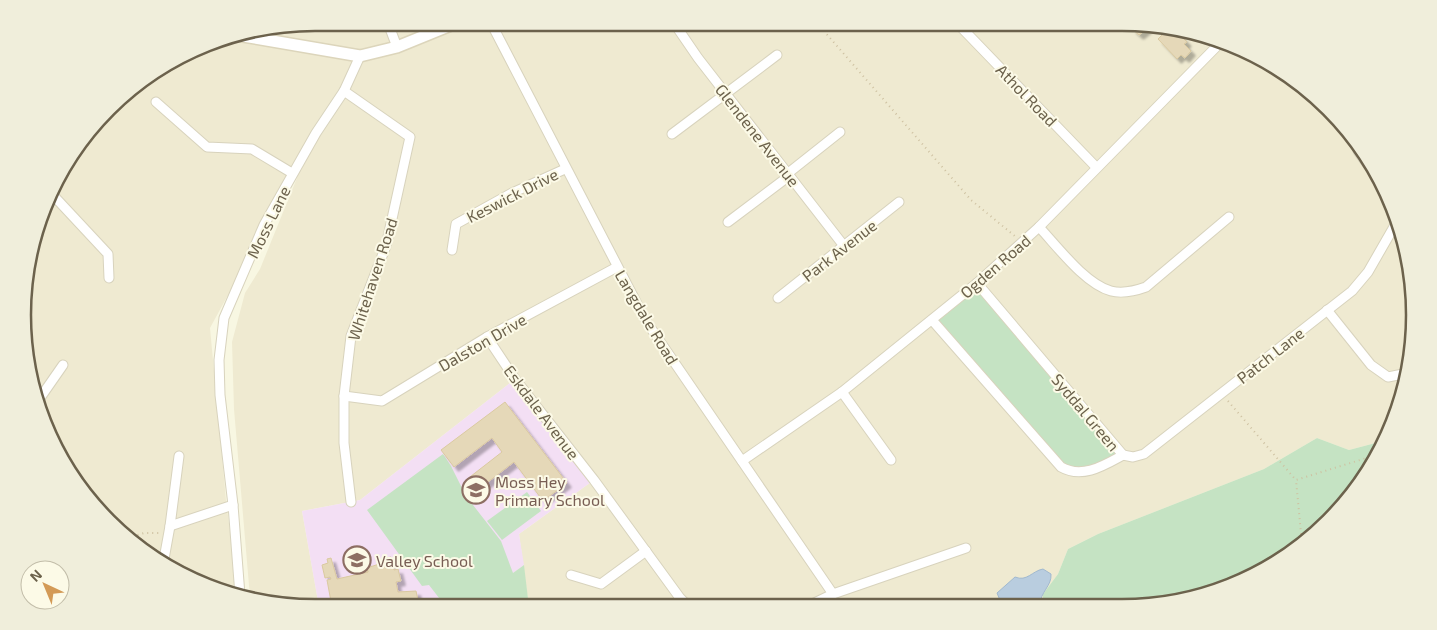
<svg xmlns="http://www.w3.org/2000/svg" width="1437" height="630" viewBox="0 0 1437 630" font-family="'Exo 2',sans-serif">
  <style>
    .residential { fill: #efead1 }
    .education { fill: #f3dff4 }
    .green { fill: #c5e3c3 }
    .water { fill: #b9cddf; stroke: #a1b9cf }
    .building { fill: #e5d8b8; stroke: #dac9a0; filter: url(#shadow) }
    .lines { fill: none; stroke-linecap: round; stroke-linejoin: round }
    .minor-casing { stroke: #d8d3bd; stroke-width: 11 }
    .secondary-casing { stroke: #dcd5bb; stroke-width: 14 }
    .path { stroke: #cec1a1; stroke-width: 2; stroke-dasharray: 1 4; stroke-linecap: butt }
    .minor { stroke: #fff; stroke-width: 9 }
    .secondary { stroke: #fff; stroke-width: 11 }
    .labels { text-anchor: middle; dominant-baseline: central; stroke-width: 4; stroke-linejoin: round; paint-order: stroke }
    .street-label { font-size: 16px; fill: #6c624c; stroke: #fcfae7 }
    .education-label { font-size: 16px; fill: #785e54; stroke: #fcfae7; text-anchor: start }
    .rim { fill: none; stroke: #6c624c; stroke-width: 2.5 }
  </style>
  <defs>
    <filter id="shadow"><feDropShadow dx="4.5" dy="4.5" stdDeviation="1" flood-color="#0004"/></filter>
  </defs>
  <rect width="100%" height="100%" fill="#f8f7e2"/>
  <path class="residential" d="M315,23H1122L1216,38L1315,95L1384,186L1414,296L1399,409L1383,441L1349,450L1317,438L1264,469L1098,534L1068,549L1058,574L1043,594L1042,605L529,607L519,534L594,480L515,379L360,500L302,511L319,607L250,597L234,409L232,342L245,293L260,269L312,141L210,328L226,500L238,595L221,592L122,535L62,461L25,353L28,258L62,169L122,95L221,38Z"/>
  <path class="education" d="M515,379L594,480L519,534L524,565L468,607H319L302,511L360,500Z"/>
  <g class="green">
    <path d="M977,283L1123,455L1104,465L1070,472L932,320Z"/>
    <path d="M1317,438L1349,450L1383,441L1365,478L1315,535L1251,577L1160,605H1042L1043,594L1058,574L1068,549L1098,534L1264,469Z"/>
    <path d="M443,454L451,466L466,496L501,541L513,573L524,565L529,607H446L429,585L422,586L367,510Z"/>
    <path d="M527,492L541,511L502,540L487,521Z"/>
  </g>
  <path class="water" d="M1043,569L1051,574C1052,586 1040,592 1040,605H1002L997,593L1015,577C1027,582 1032,571 1043,569Z"/>
  <g class="building">
    <path d="M1134,24L1149,27L1139,35L1132,29Z"/>
    <path d="M1167,30L1176,31L1187,42L1184,44L1191,51L1185,58L1181,55L1177,59L1158,39Z"/>
    <path d="M505,402L567,483L543,501L514,462L475,492L466,480L502,452L492,438L454,467L441,450Z"/>
    <path d="M391,557L394,570L398,569L401,581L396,582L398,592L416,591L418,600H428L430,607H365L364,600L354,602L355,607H332L327,580L331,579L330,577L325,578L322,565L328,563L327,559L331,558L337,579L368,572L367,568L379,564L378,560Z"/>
    <path d="M365,560L368,572L359,574L356,562Z"/>
  </g>
  <g class="lines">
    <g class="minor-casing">
      <g id="minor">
        <path d="M388,23L397,47"/>
        <path d="M491,23L646,321L833,594"/>
        <path d="M674,23L698,58L844,246"/>
        <path d="M957,23L1096,167"/>
        <path d="M344,91L410,137L386,246L351,336L344,396V443L351,502"/>
        <path d="M156,102L207,147L252,149L292,173"/>
        <path d="M672,134L777,55"/>
        <path d="M1358,151L1368,165"/>
        <path d="M787,174L840,132"/>
        <path d="M52,194L108,254L109,278"/>
        <path d="M728,222L789,176"/>
        <path d="M1039,227C1057,246 1085,284 1111,291C1123,294 1135,291 1146,287L1229,217"/>
        <path d="M452,250L456,224L512,193L565,169"/>
        <path d="M778,298L899,202"/>
        <path d="M1327,310L1371,365L1388,377L1403,374"/>
        <path d="M932,320L1061,467C1082,479 1103,466 1123,455L977,283"/>
        <path d="M487,337L515,379L594,480L680,598L688,606"/>
        <path d="M842,392L891,460"/>
        <path d="M344,396L382,401L487,337L617,267"/>
        <path d="M40,398L63,365"/>
        <path d="M1123,455L1133,457L1144,454L1352,291L1368,272L1395,225"/>
        <path d="M179,456L170,526L233,505"/>
        <path d="M742,461L842,392L977,283L1039,227L1222,41"/>
        <path d="M164,559L170,526"/>
        <path d="M571,575L601,584L646,551"/>
        <path d="M240,595L233,505L220,395L219,360L224,318L264,225L316,133L344,91L360,56"/>
        <path d="M808,606L833,594L966,548"/>
      </g>
    </g>
    <g class="secondary-casing">
      <path id="secondary" d="M237,35L360,56L397,47L456,23"/>
    </g>
    <g class="path">
      <path d="M817,23L971,200L1016,237"/>
      <path d="M1228,401L1295,479"/>
      <path d="M128,538L144,533H159"/>
      <path d="M1302,544L1296,480L1376,455"/>
      <path d="M362,567L363,573"/>
    </g>
    <use href="#minor" class="minor"/>
    <use href="#secondary" class="secondary"/>
  </g>
  <defs>
    <g id="school-ring" transform="scale(1.4375)"><circle r="9.5" fill="#fcfae7" stroke="#8d6e63" stroke-width="1.5"/><path d="M0-5L7-2L0 1L-7-2ZM-4 1L0 2.5L4 1V4Q0 6-4 4Z" fill="#8d6e63"/></g>
  </defs>
  <g fill-rule="evenodd">
    <use href="#school-ring" x="476" y="490"/>
    <use href="#school-ring" x="357" y="560"/>
  </g>
  <g class="labels">
    <g class="street-label">
      <text transform="translate(1027 95) rotate(46)">Athol Road</text>
      <text transform="translate(758 135) rotate(52)">Glendene Avenue</text>
      <text transform="translate(512 195) rotate(-27)">Keswick Drive</text>
      <text transform="translate(268 222) rotate(-64)">Moss Lane</text>
      <text transform="translate(839 250) rotate(-38)">Park Avenue</text>
      <text transform="translate(995 266) rotate(-41)">Ogden Road</text>
      <text transform="translate(372 279) rotate(-72)">Whitehaven Road</text>
      <text transform="translate(647 317) rotate(59)">Langdale Road</text>
      <text transform="translate(482 342) rotate(-30)">Dalston Drive</text>
      <text transform="translate(1270 355) rotate(-38)">Patch Lane</text>
      <text transform="translate(542 412) rotate(53)">Eskdale Avenue</text>
      <text transform="translate(1086 412) rotate(50)">Syddal Green</text>
    </g>
    <g class="education-label">
      <text x="495" y="481">Moss Hey<tspan x="495" dy="18">Primary School</tspan></text>
      <text x="376" y="560">Valley School</text>
    </g>
  </g>
  <path d="M0 0H1437V630H0ZM315 31H1122A284 284 0 0 1 1406 315V315A284 284 0 0 1 1122 599H315A284 284 0 0 1 31 315V315A284 284 0 0 1 315 31Z" fill="#f0eedb" fill-rule="evenodd"/>
  <path class="rim" d="M315 31H1122A284 284 0 0 1 1406 315V315A284 284 0 0 1 1122 599H315A284 284 0 0 1 31 315V315A284 284 0 0 1 315 31Z"/>
  <g transform="translate(45 585) rotate(316)"><circle r="24" fill="#fcfae7" stroke="#c2bda9"/>
  <path d="M0-4L9 19L0 12L-9 19Z" fill="#d39a56"/>
  <text y="-8" font-size="14" font-weight="bold" text-anchor="middle" fill="#6c624c">N</text>
  </g>
</svg>
